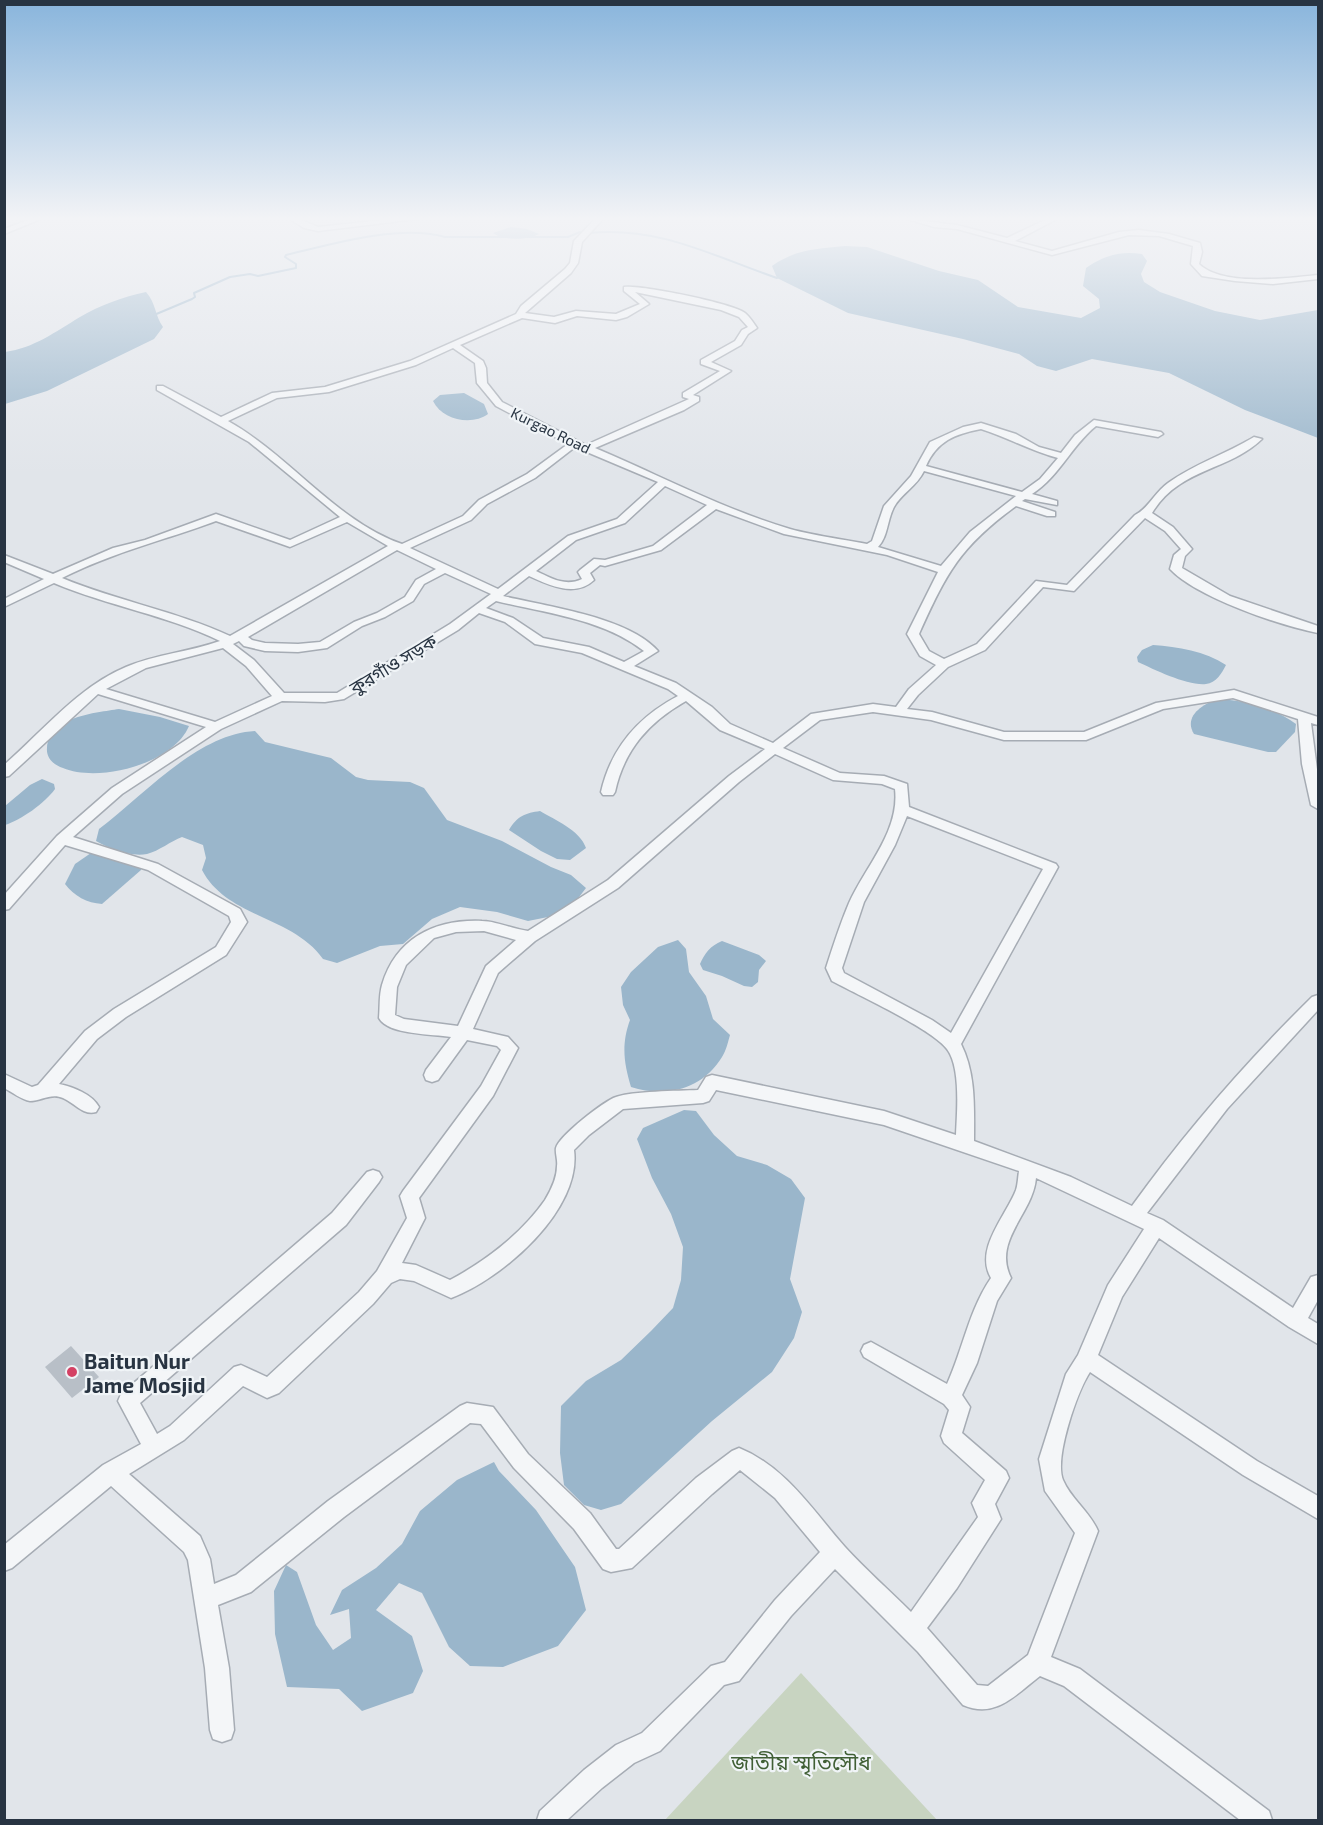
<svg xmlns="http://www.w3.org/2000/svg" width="1323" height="1825" viewBox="0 0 1323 1825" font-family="'Exo 2','Noto Sans Bengali',sans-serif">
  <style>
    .green { fill: #c8d4c1 }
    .water { fill: #9ab6cb }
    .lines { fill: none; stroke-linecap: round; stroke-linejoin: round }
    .stream { stroke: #9ab6cb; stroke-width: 2 }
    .building { fill: #b8bfc7 }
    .minor-casing { stroke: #a6acb4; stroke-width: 3 }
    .minor { fill: #f4f6f8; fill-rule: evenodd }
    .poi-dot { fill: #d44164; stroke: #f0f4f7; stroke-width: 2 }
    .labels { text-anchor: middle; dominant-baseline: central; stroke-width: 4.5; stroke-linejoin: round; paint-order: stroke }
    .far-street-label { font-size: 15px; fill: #283442; stroke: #f0f4f7 }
    .street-label { font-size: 18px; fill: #283442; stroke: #f0f4f7 }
    .near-poi-label { font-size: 21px; font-weight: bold; fill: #283442; stroke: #f0f4f7; text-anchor: start }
    .near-park-label { font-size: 21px; fill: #405f35; stroke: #f0f4f7 }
  </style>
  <rect width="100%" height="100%" fill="#e1e5ea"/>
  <path class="green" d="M801,1673L937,1820H665Z"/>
  <g class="water">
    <path d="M511,227L527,229L539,234C528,240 503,241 493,233Z"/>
    <path d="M845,246L867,247L939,271L978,280L1018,307L1081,318L1100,308L1099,299L1083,286L1086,268C1105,255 1120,251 1142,254L1147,261L1141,274L1144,282L1160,292L1215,311L1260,320L1318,310V438L1245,410L1169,373L1092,359L1056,371L1037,366L1019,354L963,339L848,313L777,278L772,266C796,249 816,249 845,246Z"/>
    <path d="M146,292C156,303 155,316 163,327L154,339L47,391L5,404V352C34,348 55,332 80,317C100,305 123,297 146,292Z"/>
    <path d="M464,393L484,404L488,414C472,426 442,420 433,401L440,395Z"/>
    <path d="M1153,645C1178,647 1205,651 1226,665C1222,673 1216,683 1206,684C1188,686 1155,670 1138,662L1137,657L1142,650Z"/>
    <path d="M1218,699C1246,701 1273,707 1296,724L1295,732L1276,752H1268L1194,734C1183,716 1203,704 1218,699Z"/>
    <path d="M119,709L160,717L189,726C173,764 99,783 63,768C54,765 46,758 47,748C50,716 95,713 119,709Z"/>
    <path d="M255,731L265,742L331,758L356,777L368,780L410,782L424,788L447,820L502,841L551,867L571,875L586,888L576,901L548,917L528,921L497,912L460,907L432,919L403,944L380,946L337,963L323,959C293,916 227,918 202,870L206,858L203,845L182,837C171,841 159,851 147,854C130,857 110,849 96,841L99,829C143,796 197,734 255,731Z"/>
    <path d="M42,779L54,784L55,789C45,803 21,820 5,825V806L30,785Z"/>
    <path d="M540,811C555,820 580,830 586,848L570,860L557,859L541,851L509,830C517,816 526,813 540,811Z"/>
    <path d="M91,853L141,868V870L102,904C87,903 74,896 65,884L75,864Z"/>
    <path d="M678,940L686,949L689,972L706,996L713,1019L730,1035C728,1042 726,1051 722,1057C702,1090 665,1098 631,1087C624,1063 621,1045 630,1020L623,1005L621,987L631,972L658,947Z"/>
    <path d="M722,941L759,955L766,961L759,970L758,982L752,987L744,986L722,976L703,970L700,964C705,953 710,946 722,941Z"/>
    <path d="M684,1110L696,1111L714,1135L737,1156L767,1165L791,1179L805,1198L790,1279L802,1312L794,1338L772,1372L712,1421L621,1504L601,1510L584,1505L564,1485L560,1453L561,1406L586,1381L621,1360L651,1331L673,1308L681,1280L683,1247L671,1214L652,1178L637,1139L643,1128Z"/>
    <path d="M494,1462L499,1471L536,1510L575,1567L586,1610L558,1646L503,1667L470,1666L449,1647L422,1593L399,1583L376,1610L412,1636L423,1671L413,1693L362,1711L339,1689L287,1687L275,1634L274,1591L286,1565L297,1572L316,1625L333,1650L351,1638L349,1609L330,1615L342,1590L376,1568L402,1544L420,1511L457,1480Z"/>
  </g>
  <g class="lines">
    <g class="stream">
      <path d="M589,233C659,226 713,256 777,278"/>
      <path d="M154,315L192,299L195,297L194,293L230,277L250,274L258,276L296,268V264L285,257L286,255C332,244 399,224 445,237H568L580,232"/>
    </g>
  </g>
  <path class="building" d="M71,1346L99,1377L72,1398L45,1367Z"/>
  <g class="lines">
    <g class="minor-casing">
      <g id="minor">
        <path d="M31,219H41L4,234V229Z"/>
        <path d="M290,219H299L318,227L392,219H417L318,231L304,228Z"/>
        <path d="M595,219H603L582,242L578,263L571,273L525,313L554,317L576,311L616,314L640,304L624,291V287C642,285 731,303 745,313C750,317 754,324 757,328L748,334L741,345L711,362L731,371L693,395L699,397V401L684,410L595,448C659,475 723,509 790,529C815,536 842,539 867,544L872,541L884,506L911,476L930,442L963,427L981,423L1016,434L1039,447L1061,453L1075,435L1094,420L1161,432L1163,434L1158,437L1096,426C1071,446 1060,476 1032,494L1057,501V505L1025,499L1022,501L1055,512V516H1047L1016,506C960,547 947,572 919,634L929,651L944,659L977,644L1036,581L1067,585L1135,515C1148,509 1155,492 1168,483C1194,464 1226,454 1254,437L1262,439C1229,471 1179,468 1152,513L1173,527L1192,549L1185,556L1182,568L1230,596L1318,626V633C1281,626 1196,597 1170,569L1174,555L1181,549L1165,531L1145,518L1074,591L1043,587L985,650L948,667L918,695L907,709L932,712L1004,732H1084L1156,703L1234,690L1318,717V725L1311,723L1318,777V809L1311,805L1302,764L1298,719L1233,698L1163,709L1086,740H1004L931,720L873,712L820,720L783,748L840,773L884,776L907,784L909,807L1056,864L1058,867L961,1044C976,1074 974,1107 974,1141L1071,1177L1132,1206C1186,1131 1246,1062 1312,997L1318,995V1010L1227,1109L1147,1213L1163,1220L1293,1308L1311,1277L1318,1275V1300L1308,1318L1318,1324V1344L1289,1327L1159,1238L1122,1297L1098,1355L1257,1461L1318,1496V1519L1243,1475L1090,1372C1077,1392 1054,1458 1063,1480C1071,1499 1090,1512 1098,1531L1051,1657L1080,1669L1269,1811L1272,1820H1240L1064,1686L1040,1676C1015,1695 996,1719 963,1705L918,1652L835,1569L791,1616L739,1681L724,1685L660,1751L634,1763L602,1788L567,1820H537L540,1811L584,1770L616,1745L642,1733L711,1666L725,1662L775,1600L820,1552L775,1498L740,1470L712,1494L632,1568L611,1572L603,1569L574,1529L514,1468L481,1424L470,1423L344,1517L251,1592L218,1605L229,1668L234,1730L231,1739L222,1742L213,1739L210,1730L205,1668L188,1560L184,1552L111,1486L12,1568L4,1571V1545L103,1465L141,1444L118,1401L121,1394L332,1213L367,1172L373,1170L379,1172L382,1177L379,1182L346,1225L140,1403L157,1434L170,1426L234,1367L241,1365L267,1377L359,1292L377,1271L407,1218L400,1196L403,1191L481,1086L501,1050L497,1046L467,1040L438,1080L432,1082L426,1080L424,1075L426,1070L451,1037C433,1034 388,1035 379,1018C380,1008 379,995 382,985C396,938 435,919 482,921C495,921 513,929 528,931L608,880L729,776L765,749L720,730L686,701C649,722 624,750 615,792L613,795H603L601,792C611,748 638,717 678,696L668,689L582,653L535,644L505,622L479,613L458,630L344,699L325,702L282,701L221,729L122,794L73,837L158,864L240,909L247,922L226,955L126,1017L97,1039L59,1084C73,1087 92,1094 99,1107L96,1112C83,1116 75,1103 63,1098C51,1093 41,1101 30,1101C22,1100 12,1092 4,1088V1074L32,1087L38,1085L85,1031L114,1009L216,947L231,922L229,916L148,870L65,845L9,909L4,910V895L57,836L112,788L206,727L98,694L9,776L4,777V765C43,731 78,687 126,667C156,654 189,652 220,641C167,615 108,606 54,583L4,607V599L44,579L4,562V555L53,574L113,548L145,540L216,514L290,540L340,517L249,442L157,390V386H163L221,417L272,393L325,387L410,361L516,314L521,306L565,269L570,263L574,241ZM635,292L721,310L739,317L748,327L742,330L735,341L701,360V364L720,371L683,393V397L689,399L586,445L502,402L487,383L486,368L483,361L460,345L522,318L555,323L577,316L616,320L627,317L649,304ZM453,348L475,363L477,383L496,406L568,444L527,474L479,500L463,516L402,544C337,522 289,455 228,421L277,398L329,392L416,365ZM981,429C1007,437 1031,451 1058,458L1040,479L1022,492L926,466C937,441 955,434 981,429ZM575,447L658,482L617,519L568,536L498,589L410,548L471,520L487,504L535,478ZM924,471L1016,496L970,532L941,566L878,547C888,537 887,520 894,507C901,494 917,486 924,471ZM665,486L707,505L653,546L605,560L594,559L580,570L578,572L582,579C565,587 551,578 536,571L576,540L625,523ZM716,509L784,534L887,555L938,572L907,634L920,656L936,665L909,689L896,707L873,704L811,714L773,743L730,724L712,707L676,683L634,666L658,651C629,617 545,606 503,596L529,576C549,585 575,598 594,580L590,573L600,565L605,566L661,550ZM216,521L290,547L347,522L388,546L230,636C176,611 117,601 62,578C111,553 165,540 216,521ZM397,550L436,569L416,580L405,597L377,613L354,622L320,642L298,644L265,643L252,640L248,637ZM445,573L491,594L450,624L337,693H284L254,660L233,644L239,641L244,646L265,651L298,652L327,648L362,626L385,617L413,601L424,584ZM496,601C545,613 603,619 644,651L624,662L589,647L543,638L513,618L486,608ZM223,648L246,666L272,696L215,722L106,689L146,668ZM775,754L833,780L882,784L895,789C900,831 865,867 849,903C840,924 833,946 826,968L832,981C858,995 932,1029 947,1049C961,1067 957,1112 956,1135L884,1111L712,1075L706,1077L698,1090C678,1091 632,1091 616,1097C604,1101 559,1136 556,1148C555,1153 558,1160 557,1166C557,1178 551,1190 545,1200C522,1233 486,1261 450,1280L416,1265L402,1263L425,1218L419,1198L493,1096L518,1048L508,1037L473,1029L498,973L535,941L618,888L739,782ZM907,816L1043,869L951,1033L932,1020L844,973L842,968L864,902L895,845ZM484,931L516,940L486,966L458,1026L404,1019L395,1015L397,987L406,965L434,938L456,932ZM716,1090L884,1125L1019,1171C1018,1177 1018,1184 1016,1190C1006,1216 974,1249 991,1278C969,1310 963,1349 947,1384L871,1342L864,1345L861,1351L864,1357L944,1404L949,1410L941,1436L944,1443L985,1480L972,1503L978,1517L911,1612C889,1590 866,1570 845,1547C813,1511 786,1467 739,1448L732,1451L696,1478L619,1549H616L590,1513L528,1454L493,1407L467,1403L460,1406L328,1501L236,1575L214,1584L210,1559L200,1536L129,1474L184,1440L243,1386L267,1398L279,1393L373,1304L391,1283L400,1279L414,1281L451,1298C502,1279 582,1210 574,1150L589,1135L623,1109L703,1103L709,1101ZM1036,1178L1144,1229L1108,1285L1078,1355L1066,1374L1039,1459L1045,1491L1075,1533L1028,1655L988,1686L977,1685L927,1628L957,1588L1001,1519L995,1504L1009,1478L1006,1471L962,1433L970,1407L962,1395L977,1363L997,1301L1011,1278C992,1240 1033,1214 1036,1178Z"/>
        <path d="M907,219L957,225L1007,238L1047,219H1057L1015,241L1052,251L1119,232L1139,230L1169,234L1200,243L1202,252L1199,264C1223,287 1287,278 1318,275V279L1273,284L1235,281L1202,276L1191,264L1193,246L1159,236L1129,235L1052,255L957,229L934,227Z"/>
      </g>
    </g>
    <use href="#minor" class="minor"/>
  </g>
  <linearGradient id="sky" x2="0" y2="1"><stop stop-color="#89b5dc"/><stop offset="0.46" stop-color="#f2f3f6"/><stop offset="1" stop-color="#f2f3f6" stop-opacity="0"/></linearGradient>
  <rect width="1323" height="475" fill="url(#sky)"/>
  <circle class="poi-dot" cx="72" cy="1372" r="6"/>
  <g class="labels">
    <g class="far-street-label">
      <text transform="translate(551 430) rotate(26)">Kurgao Road</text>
    </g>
    <g class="street-label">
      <text transform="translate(393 664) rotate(-31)">কুরগাঁও সড়ক</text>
    </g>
    <g class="near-poi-label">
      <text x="84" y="1360">Baitun Nur<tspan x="84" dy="24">Jame Mosjid</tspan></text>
    </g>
    <g class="near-park-label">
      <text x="801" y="1761">জাতীয় স্মৃতিসৌধ</text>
    </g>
  </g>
  <rect width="1323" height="1825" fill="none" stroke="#283442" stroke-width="12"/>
</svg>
